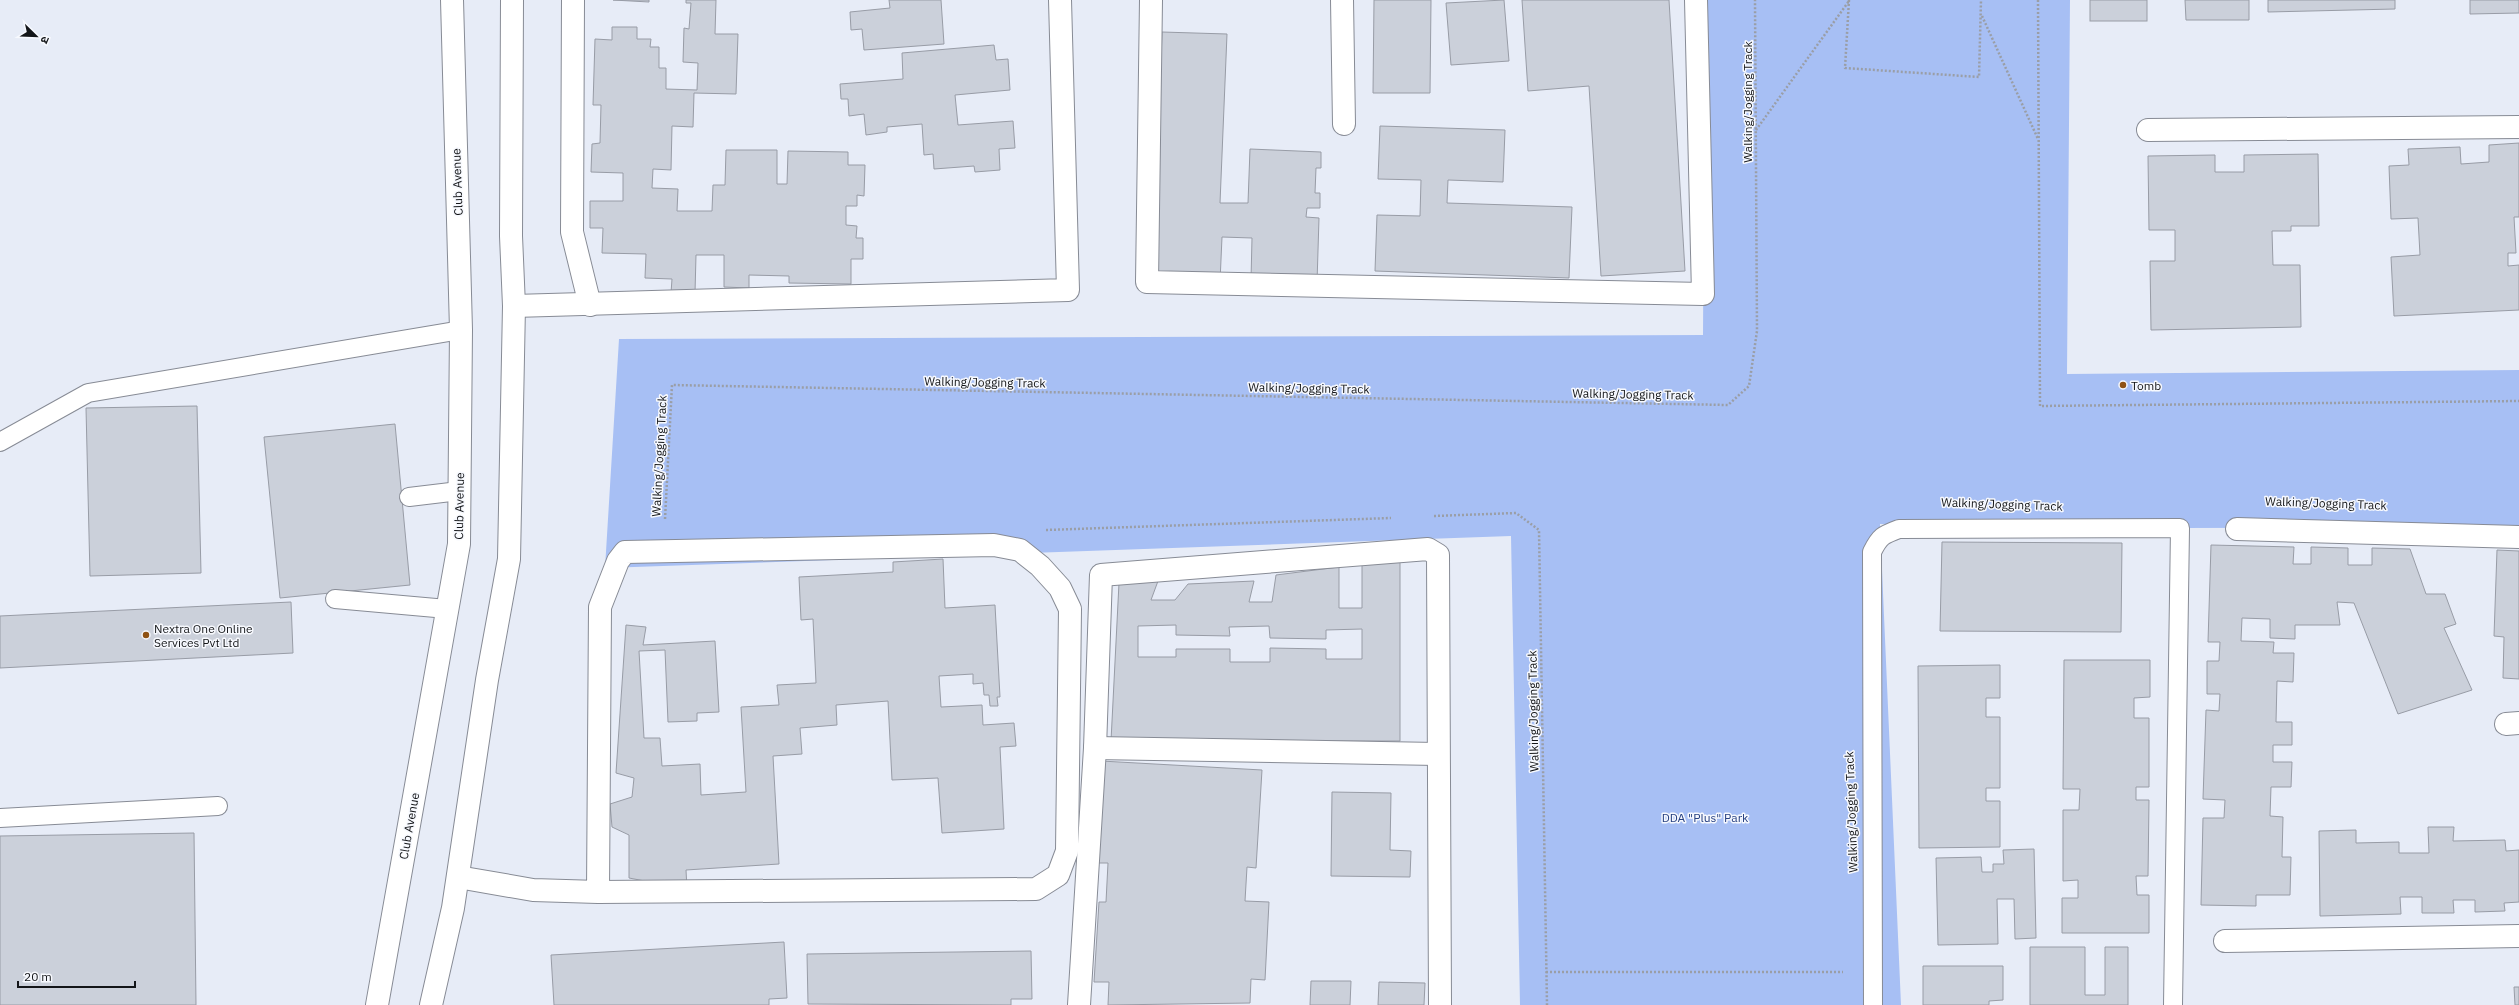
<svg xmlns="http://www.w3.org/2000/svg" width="2519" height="1005" viewBox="0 0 2519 1005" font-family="'IBM Plex Sans','Noto Sans Devanagari',sans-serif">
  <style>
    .green { fill: #a7bff4 }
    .building { fill: #cbd0da; stroke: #989ca6; fill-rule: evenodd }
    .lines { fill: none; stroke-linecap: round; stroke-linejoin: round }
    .service-casing { stroke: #878b95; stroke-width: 20 }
    .minor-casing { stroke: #878b95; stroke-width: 24 }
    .tertiary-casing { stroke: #878b95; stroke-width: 24 }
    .path { stroke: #9a9ea6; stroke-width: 2.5; stroke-dasharray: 2 2; stroke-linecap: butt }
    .service { stroke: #fff; stroke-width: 18 }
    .minor { stroke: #fff; stroke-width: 22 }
    .tertiary { stroke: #fff; stroke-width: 22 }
    .poi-dot { fill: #8f5214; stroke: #f7f9fe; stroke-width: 1.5 }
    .labels { text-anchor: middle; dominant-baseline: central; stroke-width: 3; stroke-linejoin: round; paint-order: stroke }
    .street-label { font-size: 12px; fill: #131518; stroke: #f7f9fe }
    .poi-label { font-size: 12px; fill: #131518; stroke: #f7f9fe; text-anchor: start }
    .park-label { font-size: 12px; fill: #264082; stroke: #f7f9fe }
  </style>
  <rect width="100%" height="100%" fill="#e7ecf7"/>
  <path class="green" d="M1705,0H2070L2067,374L2519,370V527L2180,528L1880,524L1901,1005H1520L1511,536L605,568L619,339L1703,335Z"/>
  <g class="building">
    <path d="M613,0H649V2Z"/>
    <path d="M686,0H716L715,34H738L736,94L694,93L693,127L672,126L671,170L653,169L652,188L678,189L677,211H712L713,185H725L726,150H777V184H787L788,151L848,152V165H865L864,196L857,195V206H846V225L857,226L856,238H863V259H851V284L789,283V276L749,275V288L724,287V255H696L695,293H671L672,279L645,278L646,254L602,253L603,228H590V201H623V173L591,172L592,144L600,143L601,105H593L595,39L612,40V27H637V39H651L650,47H659V68H666V89L697,90L698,63L683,62L684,28L689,29L691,3H686Z"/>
    <path d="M889,0H941L944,44L864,50L862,29L851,30L850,12L890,8Z"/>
    <path d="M1374,0H1431L1430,93H1373Z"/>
    <path d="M1504,0L1509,61L1451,65L1446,3Z"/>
    <path d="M1522,0H1669L1685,271L1601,276L1589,86L1528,91Z"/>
    <rect x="2090" y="0" width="57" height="21"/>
    <path d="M2185,0H2249V20H2186Z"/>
    <path d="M2268,0H2395V9L2268,12Z"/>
    <path d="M2470,0H2519V13L2470,14Z"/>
    <path d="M1162,32L1227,34L1220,203H1248L1250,149L1321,152V168H1316L1315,193H1320V208H1307L1306,217L1319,218L1317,283L1251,280L1252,238L1222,237L1220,282L1153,281Z"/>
    <path d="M994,45L996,60L1008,59L1010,90L955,95L958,125L1013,121L1015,148L999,149L1000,170L975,172L974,166L934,169L933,154L924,155L922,124L887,127V132L866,135L864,114L849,116L848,99H841L840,84L903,79L902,53Z"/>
    <path d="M1380,126L1505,130L1503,182L1448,180L1447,203L1572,207L1569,278L1375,271L1377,215L1420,216L1421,180L1378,179Z"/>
    <path d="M2519,143V217H2514L2516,253H2508V266L2519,265V310L2394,316L2391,257L2420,255L2418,218L2391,219L2389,166L2409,165L2408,149L2460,147L2461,164L2489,162V145Z"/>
    <path d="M2318,154L2319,226H2291V231H2272L2273,265H2300L2301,327L2151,330L2150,261H2175V230H2149L2148,156L2215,155V172H2244V155Z"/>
    <path d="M197,406L201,573L90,576L86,408Z"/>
    <path d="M395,424L410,585L280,598L264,437Z"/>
    <path d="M1942,542L2122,543L2121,632L1940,631Z"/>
    <path d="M2211,545L2294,547L2293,564H2311V547L2348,548V565H2372V548L2410,549L2426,594H2445L2456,624L2444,628L2472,690L2398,714L2354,603L2337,602L2340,625H2295V639L2270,638V619L2242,618L2241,641L2274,642L2273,653H2294L2293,682L2277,681L2276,722H2292V745H2273V762H2292L2291,787H2271L2270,816L2283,817L2282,857H2291L2290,895H2256V906L2201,905L2203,818H2224L2225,800L2203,799L2206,710L2219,711L2220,694H2207V661H2219L2220,642H2208Z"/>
    <path d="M2497,550L2519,551V679L2503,678L2504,637L2494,636Z"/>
    <path d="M943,559L945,608L995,605L1000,697H997L998,706H990L989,695H984L983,683L973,684V674L939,676L941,707L982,705L983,725L1014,723L1016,746L1000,747L1004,829L942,833L938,778L892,780L888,701L836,705L837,725L800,728L802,754L773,756L779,864L686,870L687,889L629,878V835L612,827L610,804L632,797L634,778L616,773L626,625L646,627L643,645L715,641L719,712L697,713V721L668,722L665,650L639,651L644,738H660L662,766L700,764L701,795L746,792L741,707L779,705L777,685L816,683L813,619L801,620L799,577L893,572V562Z"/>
    <path d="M1362,561H1400V741H1111L1119,583L1158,581L1151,600H1175L1188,584L1254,581L1249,602H1272L1276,575L1339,567V608H1362ZM1176,625V635L1230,636L1229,627L1269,626L1270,638L1326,639V630L1362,629V659H1326V649L1270,648V662H1230V649H1176V657H1138V626Z"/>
    <path d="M291,602L293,653L0,668V616Z"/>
    <path d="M2064,660H2150V697L2134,698V718H2149V787H2136V800H2149L2148,876H2136L2137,895H2149V933H2062V898H2078V880L2063,881V810H2079L2080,789H2063Z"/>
    <path d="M2000,665V698H1986V717H2000V788H1986V801H2000V847L1919,848L1918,666Z"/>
    <path d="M1101,761L1262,770L1256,868L1247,867L1245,901L1269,902L1265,980L1251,979L1250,1003L1108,1005L1109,982H1094L1099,902H1106L1108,863H1095Z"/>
    <path d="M1332,792L1391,793L1390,850L1411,851L1410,877L1331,876Z"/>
    <path d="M2428,827H2454L2453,841L2505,840L2506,851L2519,850V902L2504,903L2505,911L2475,912V900H2453L2454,913H2422V897H2400L2401,914L2320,916L2319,831L2356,830V843L2399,842V853H2429Z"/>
    <path d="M194,833L196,1005H0V836Z"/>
    <path d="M2034,849L2036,938L2015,939L2014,899H1997L1998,944L1938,945L1936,858L1981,857L1982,872H1993V864H2004L2003,850Z"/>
    <path d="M784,942L787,998L769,999V1005H554L551,955Z"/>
    <path d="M2030,947H2085V995H2105V947H2128V1005H2030Z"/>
    <path d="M1031,951L1032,999H1011V1005L808,1004L807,954Z"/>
    <path d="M1923,966H2003V1000L1989,1001V1005H1923Z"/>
    <path d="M1311,981H1351L1350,1005H1310Z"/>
    <path d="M1379,982L1425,983L1424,1005H1378Z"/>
    <path d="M2514,987H2519V1005H2515Z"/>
  </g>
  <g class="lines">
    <g class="service-casing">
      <g id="service">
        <path d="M0,442L88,393L461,330"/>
        <path d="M409,497L459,491"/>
        <path d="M335,599L447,609"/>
        <path d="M0,818L218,806"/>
        <path d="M1873,1005L1872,552C1880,536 1883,535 1899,529L2180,528L2173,1005"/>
      </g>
    </g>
    <g class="minor-casing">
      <g id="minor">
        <path d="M573,0L572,232L590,305"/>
        <path d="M1151,0L1147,282L1703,294L1696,0"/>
        <path d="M1342,0L1344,124"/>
        <path d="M2148,130L2519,127"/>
        <path d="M514,306L1068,290L1060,0"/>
        <path d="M2237,529L2519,537"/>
        <path d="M2506,724L2519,723"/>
        <path d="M1095,748L1437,754"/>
        <path d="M458,877L533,890L598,892L1036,889L1058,875L1067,851L1070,609L1060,588L1040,566L1020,550L994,545L625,552L618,561L600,607L598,892"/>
        <path d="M2225,941L2519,936"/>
        <path d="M1079,1005L1095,748L1101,575L1428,549L1438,555L1440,1005"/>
      </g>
    </g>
    <g class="tertiary-casing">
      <g id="tertiary">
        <path d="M377,1005L459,544L461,330L452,0"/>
        <path d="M431,1005L453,908L487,680L509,559L514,306L511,236L512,0"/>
      </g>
    </g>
    <g class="path">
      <path d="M1849,0L1845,68L1979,77L1981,0"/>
      <path d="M2038,0L2040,406L2519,401"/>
      <path d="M1982,16L2038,139"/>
      <path d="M1756,130L1849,1"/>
      <path d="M1434,516L1516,513L1539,530L1547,1005"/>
      <path d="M665,519L672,385L1728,405L1749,386L1757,331L1755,0"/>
      <path d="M1046,530L1391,518"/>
      <path d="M1546,972H1843"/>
    </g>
    <use href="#service" class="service"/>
    <use href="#minor" class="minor"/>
    <use href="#tertiary" class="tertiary"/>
  </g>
  <g class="poi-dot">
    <circle cx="2123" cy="385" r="4"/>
    <circle cx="146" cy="635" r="4"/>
  </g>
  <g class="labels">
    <g class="street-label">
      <text transform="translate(1747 102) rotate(-90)">Walking/Jogging Track</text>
      <text transform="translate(457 182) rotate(-92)">Club Avenue</text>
      <text transform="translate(985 382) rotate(1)">Walking/Jogging Track</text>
      <text transform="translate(1309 388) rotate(1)">Walking/Jogging Track</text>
      <text transform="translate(1633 394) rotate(1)">Walking/Jogging Track</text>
      <text transform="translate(659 456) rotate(-87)">Walking/Jogging Track</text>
      <text transform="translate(2326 503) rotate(2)">Walking/Jogging Track</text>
      <text transform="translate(2002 504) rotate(2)">Walking/Jogging Track</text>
      <text transform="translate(459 506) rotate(-89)">Club Avenue</text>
      <text transform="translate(1533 711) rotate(-91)">Walking/Jogging Track</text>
      <text transform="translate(1851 812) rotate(-92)">Walking/Jogging Track</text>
      <text transform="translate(409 826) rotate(-80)">Club Avenue</text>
    </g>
    <g class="poi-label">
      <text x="2131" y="385">Tomb</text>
      <text x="154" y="628">Nextra One Online<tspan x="154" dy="14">Services Pvt Ltd</tspan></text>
    </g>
    <g class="park-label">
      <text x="1705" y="817">DDA "Plus" Park</text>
    </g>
  </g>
  <g transform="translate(36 36) rotate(113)" stroke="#f7f9fe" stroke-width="3" paint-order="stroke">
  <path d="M0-3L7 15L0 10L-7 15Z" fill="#131518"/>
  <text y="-6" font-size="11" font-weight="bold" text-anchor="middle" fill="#131518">उ</text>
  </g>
  <path d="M18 981v6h117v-6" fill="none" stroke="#131518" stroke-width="2"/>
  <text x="24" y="981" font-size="12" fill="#131518" stroke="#f7f9fe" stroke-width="3" paint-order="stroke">20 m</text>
</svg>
